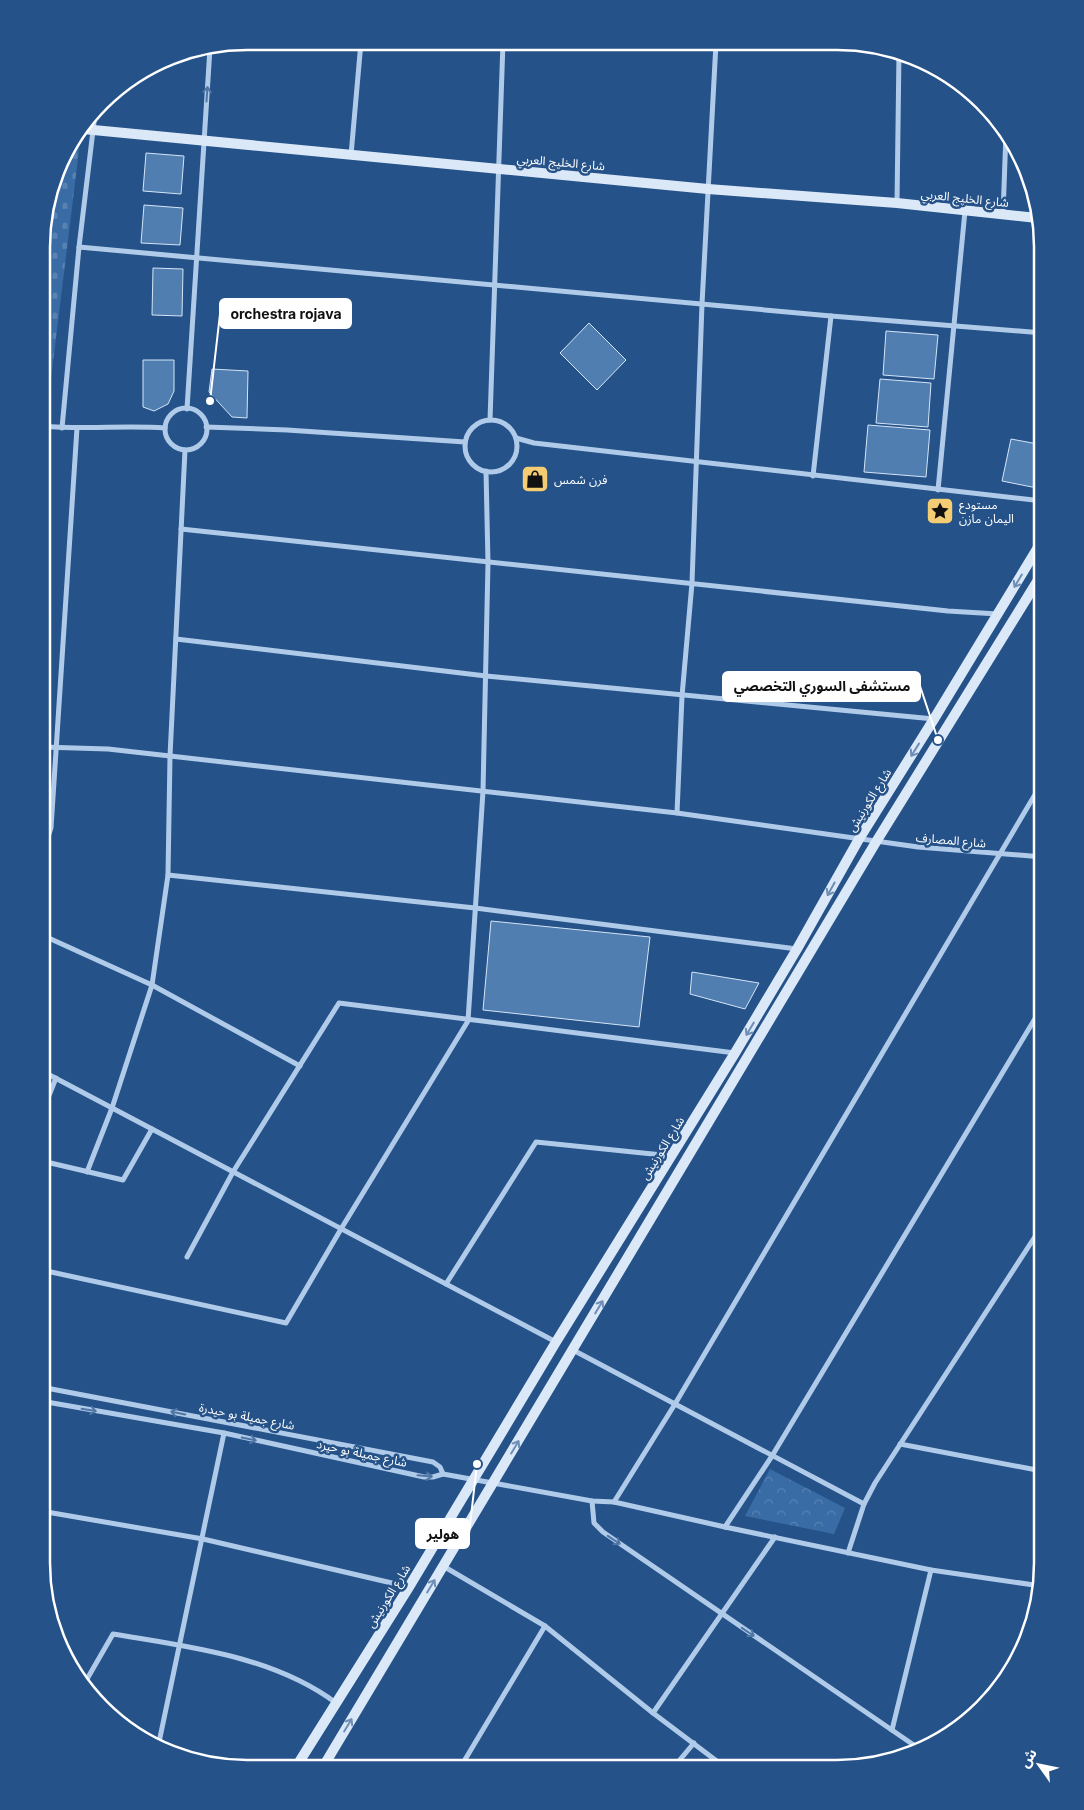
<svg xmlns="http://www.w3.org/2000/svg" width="1084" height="1810" viewBox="0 0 1084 1810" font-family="Inter,'Noto Sans Arabic',sans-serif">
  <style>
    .cemetery { fill: url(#cemetery-stones) }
    .park { fill: url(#park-crowns) }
    .building { fill: #517eb1; stroke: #d4e5f7 }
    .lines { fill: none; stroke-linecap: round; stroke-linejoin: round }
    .street { stroke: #b0cbe9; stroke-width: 5 }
    .secondary { stroke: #dbe8f8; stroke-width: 10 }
    .oneway { stroke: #4f76a5 }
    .oneway2 { stroke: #6e8eb5 }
    .labels { text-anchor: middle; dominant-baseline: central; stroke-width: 5; stroke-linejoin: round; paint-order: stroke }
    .street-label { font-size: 12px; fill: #fff; stroke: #255288 }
    .poi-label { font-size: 12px; fill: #fff; stroke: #255288; text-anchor: start }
    .rim { fill: none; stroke: #fff; stroke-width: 2.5 }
    .leader { fill: none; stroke: #fff; stroke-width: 2 }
    .callout-dot { fill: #fff; stroke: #255288; stroke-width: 2 }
    .callout { fill: #fff; stroke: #fff; stroke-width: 2 }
    .callout-label { font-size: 14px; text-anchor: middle; font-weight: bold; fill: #111 }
  </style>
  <defs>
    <pattern id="cemetery-stones" width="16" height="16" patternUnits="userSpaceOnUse" patternTransform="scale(1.25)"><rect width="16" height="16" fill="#396ca4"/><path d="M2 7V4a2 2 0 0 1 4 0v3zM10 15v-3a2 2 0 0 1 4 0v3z" fill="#5782b2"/></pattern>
    <pattern id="park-crowns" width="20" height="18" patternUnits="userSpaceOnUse" patternTransform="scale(1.25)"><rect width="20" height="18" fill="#396ca4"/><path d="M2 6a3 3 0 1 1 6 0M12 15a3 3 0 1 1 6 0" fill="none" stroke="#5782b2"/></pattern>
  </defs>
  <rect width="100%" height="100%" fill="#255288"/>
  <path class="cemetery" d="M74,141L80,142L48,403H43V220L63,156Z"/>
  <path class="park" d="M770,1469L845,1508L834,1534L745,1516Z"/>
  <g class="building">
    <path d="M146,153L184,156L181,194L143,191Z"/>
    <path d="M144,205L183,208L180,245L141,243Z"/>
    <path d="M153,268L183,269L182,316L152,315Z"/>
    <path d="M589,323L626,360L597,390L560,353Z"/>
    <path d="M886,331L938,335L934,379L883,375Z"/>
    <path d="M143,360H174V391L168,404L154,411L143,407Z"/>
    <path d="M212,369L248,371L247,418L232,417L209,392Z"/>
    <path d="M880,379L931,383L928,427L876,423Z"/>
    <path d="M868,425L930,430L926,477L864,472Z"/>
    <path d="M1011,439L1043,445V486L1032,487L1002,481Z"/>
    <path d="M491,921L650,937L639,1027L483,1010Z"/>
    <path d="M692,972L759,983L745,1009L690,994Z"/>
  </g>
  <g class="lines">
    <g class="street">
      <path d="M351,155L361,42"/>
      <path d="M897,203L899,52"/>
      <path d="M1003,215L1006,132"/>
      <path d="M79,247L831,316L1043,333"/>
      <circle cx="186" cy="429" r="21"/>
      <path d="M187,409L210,48"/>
      <path d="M490,420L503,42"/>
      <circle cx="491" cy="446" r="26"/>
      <path d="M43,426C84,430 124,425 165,428"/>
      <path d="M206,427L287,430L465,442"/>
      <path d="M62,428L79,247L95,114"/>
      <path d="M516,438L534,443L1043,501"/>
      <path d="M813,476L831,316"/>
      <path d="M938,490L965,211"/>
      <path d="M181,529L948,611L998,614"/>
      <path d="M176,639L486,676L934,719"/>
      <path d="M42,747L108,749L170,756L677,813L918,847L1043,857"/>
      <path d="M677,813L682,696L692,583L702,304L716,43"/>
      <path d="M42,854L51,828L77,428"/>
      <path d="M168,875L475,908L797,949"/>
      <path d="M42,935L152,985L300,1066"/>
      <path d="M42,1071L556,1342"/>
      <path d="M42,1113L56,1078"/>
      <path d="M42,1161L123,1180L152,1129"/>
      <path d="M87,1172L112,1108L152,985L168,875L170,756L185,450"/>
      <path d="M187,1257L233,1172L339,1003L735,1053"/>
      <path d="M42,1270L286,1323L341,1229L468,1021L483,791L488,563L486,471"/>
      <path d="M446,1284L536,1142L672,1156"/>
      <path d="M573,1350L864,1504"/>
      <path d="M41,1387L433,1462L440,1467L443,1474"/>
      <path d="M41,1401L224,1433L424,1477H433L443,1474L592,1501L614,1502L725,1527L931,1570L1041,1586"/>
      <path d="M900,1444L1042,1471"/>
      <path d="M592,1501L594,1523L603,1532L921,1750"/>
      <path d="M614,1502L675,1404L1043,781"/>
      <path d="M41,1511L203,1539L409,1587"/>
      <path d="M725,1527L772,1456L1042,1007"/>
      <path d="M848,1553L864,1504L875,1483L1040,1229H1042"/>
      <path d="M443,1566L545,1626L653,1713L726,1768"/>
      <path d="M83,1686L113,1634C189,1647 273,1656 336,1703"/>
      <path d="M653,1713L775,1537"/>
      <path d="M892,1730L931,1570"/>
      <path d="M158,1747L224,1433"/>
      <path d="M460,1768L545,1626"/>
      <path d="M673,1768L694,1743"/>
    </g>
    <g class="secondary">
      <path d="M83,129L708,189L897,203L1037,218"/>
      <path d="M296,1767L409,1587L556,1342L735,1053L797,949L859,839L934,719L1043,539"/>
      <path d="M323,1767L876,842L1043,572"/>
    </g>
  </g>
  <defs><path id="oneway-shaft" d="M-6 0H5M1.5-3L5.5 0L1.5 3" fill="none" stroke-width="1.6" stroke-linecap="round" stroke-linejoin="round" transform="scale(1.25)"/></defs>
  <g class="oneway">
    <use href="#oneway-shaft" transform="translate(207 94) rotate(-86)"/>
    <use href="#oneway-shaft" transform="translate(89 1410) rotate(10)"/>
    <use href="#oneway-shaft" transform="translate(178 1413) rotate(-169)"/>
    <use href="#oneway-shaft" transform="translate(249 1439) rotate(12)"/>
    <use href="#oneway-shaft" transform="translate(425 1476) rotate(5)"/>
    <use href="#oneway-shaft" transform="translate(614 1540) rotate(34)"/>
    <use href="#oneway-shaft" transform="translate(748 1632) rotate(34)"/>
  </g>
  <g class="oneway2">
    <use href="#oneway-shaft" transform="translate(1018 581) rotate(121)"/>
    <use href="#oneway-shaft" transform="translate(915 750) rotate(122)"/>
    <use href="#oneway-shaft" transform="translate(831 889) rotate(119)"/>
    <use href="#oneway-shaft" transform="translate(750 1029) rotate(121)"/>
    <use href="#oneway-shaft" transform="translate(599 1307) rotate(-59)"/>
    <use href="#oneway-shaft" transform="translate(515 1447) rotate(-59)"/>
    <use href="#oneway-shaft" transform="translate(431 1586) rotate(-59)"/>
    <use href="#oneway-shaft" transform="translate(348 1725) rotate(-59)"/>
  </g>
  <defs>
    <g id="shop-square" transform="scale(1.4375)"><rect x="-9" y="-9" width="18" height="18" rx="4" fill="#f3cc74" stroke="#255288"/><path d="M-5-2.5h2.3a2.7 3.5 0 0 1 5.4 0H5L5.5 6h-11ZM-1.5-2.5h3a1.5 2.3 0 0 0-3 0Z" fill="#111"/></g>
    <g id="sight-square" transform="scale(1.4375)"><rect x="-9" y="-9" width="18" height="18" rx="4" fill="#f3cc74" stroke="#255288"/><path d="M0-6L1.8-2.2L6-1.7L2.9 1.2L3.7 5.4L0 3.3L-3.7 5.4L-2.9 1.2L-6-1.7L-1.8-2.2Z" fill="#111"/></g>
  </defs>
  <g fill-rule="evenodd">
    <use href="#shop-square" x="535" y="479"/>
    <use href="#sight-square" x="940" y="511"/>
  </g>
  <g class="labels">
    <g class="street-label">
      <text transform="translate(561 162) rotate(5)">شارع الخليج العربي</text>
      <text transform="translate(965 198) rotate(6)">شارع الخليج العربي</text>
      <text transform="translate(869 800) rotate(-58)">شارع الكورنيش</text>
      <text transform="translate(951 840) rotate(5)">شارع المصارف</text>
      <text transform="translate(662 1148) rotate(-58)">شارع الكورنيش</text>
      <text transform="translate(247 1416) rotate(11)">شارع جميلة بو حيدرة</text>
      <text transform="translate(362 1453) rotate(12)">شارع جميلة بو حيرد</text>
      <text transform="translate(388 1596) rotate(-58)">شارع الكورنيش</text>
    </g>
    <g class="poi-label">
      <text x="554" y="479">فرن شمس</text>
      <text x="959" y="504">مستودع<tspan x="959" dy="14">اليمان مازن</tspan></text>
    </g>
  </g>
  <path d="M0 0H1084V1810H0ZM247 50H837A197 197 0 0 1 1034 247V1563A197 197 0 0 1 837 1760H247A197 197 0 0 1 50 1563V247A197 197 0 0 1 247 50Z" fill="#255288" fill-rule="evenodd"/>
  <path class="rim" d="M247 50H837A197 197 0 0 1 1034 247V1563A197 197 0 0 1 837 1760H247A197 197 0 0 1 50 1563V247A197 197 0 0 1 247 50Z"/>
  <path class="leader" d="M210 401L220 314M938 740L920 686M477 1464L469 1534"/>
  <g class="callout-dot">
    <circle cx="210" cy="401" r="5"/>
    <circle cx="938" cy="740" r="5"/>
    <circle cx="477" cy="1464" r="5"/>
  </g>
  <g class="callout">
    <rect x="220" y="299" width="131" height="29" rx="5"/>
    <rect x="723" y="672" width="197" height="29" rx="5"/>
    <rect x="416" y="1519" width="53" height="29" rx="5"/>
  </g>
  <g class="callout-label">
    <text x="286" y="319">orchestra rojava</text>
    <text x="822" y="691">مستشفى السوري التخصصي</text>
    <text x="443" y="1539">هولير</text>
  </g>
  <g transform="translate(1039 1765) rotate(303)" stroke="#255288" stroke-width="4" paint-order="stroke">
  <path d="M0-4L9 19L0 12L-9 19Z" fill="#ffffff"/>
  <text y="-8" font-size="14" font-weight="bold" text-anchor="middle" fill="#ffffff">ش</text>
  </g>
</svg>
